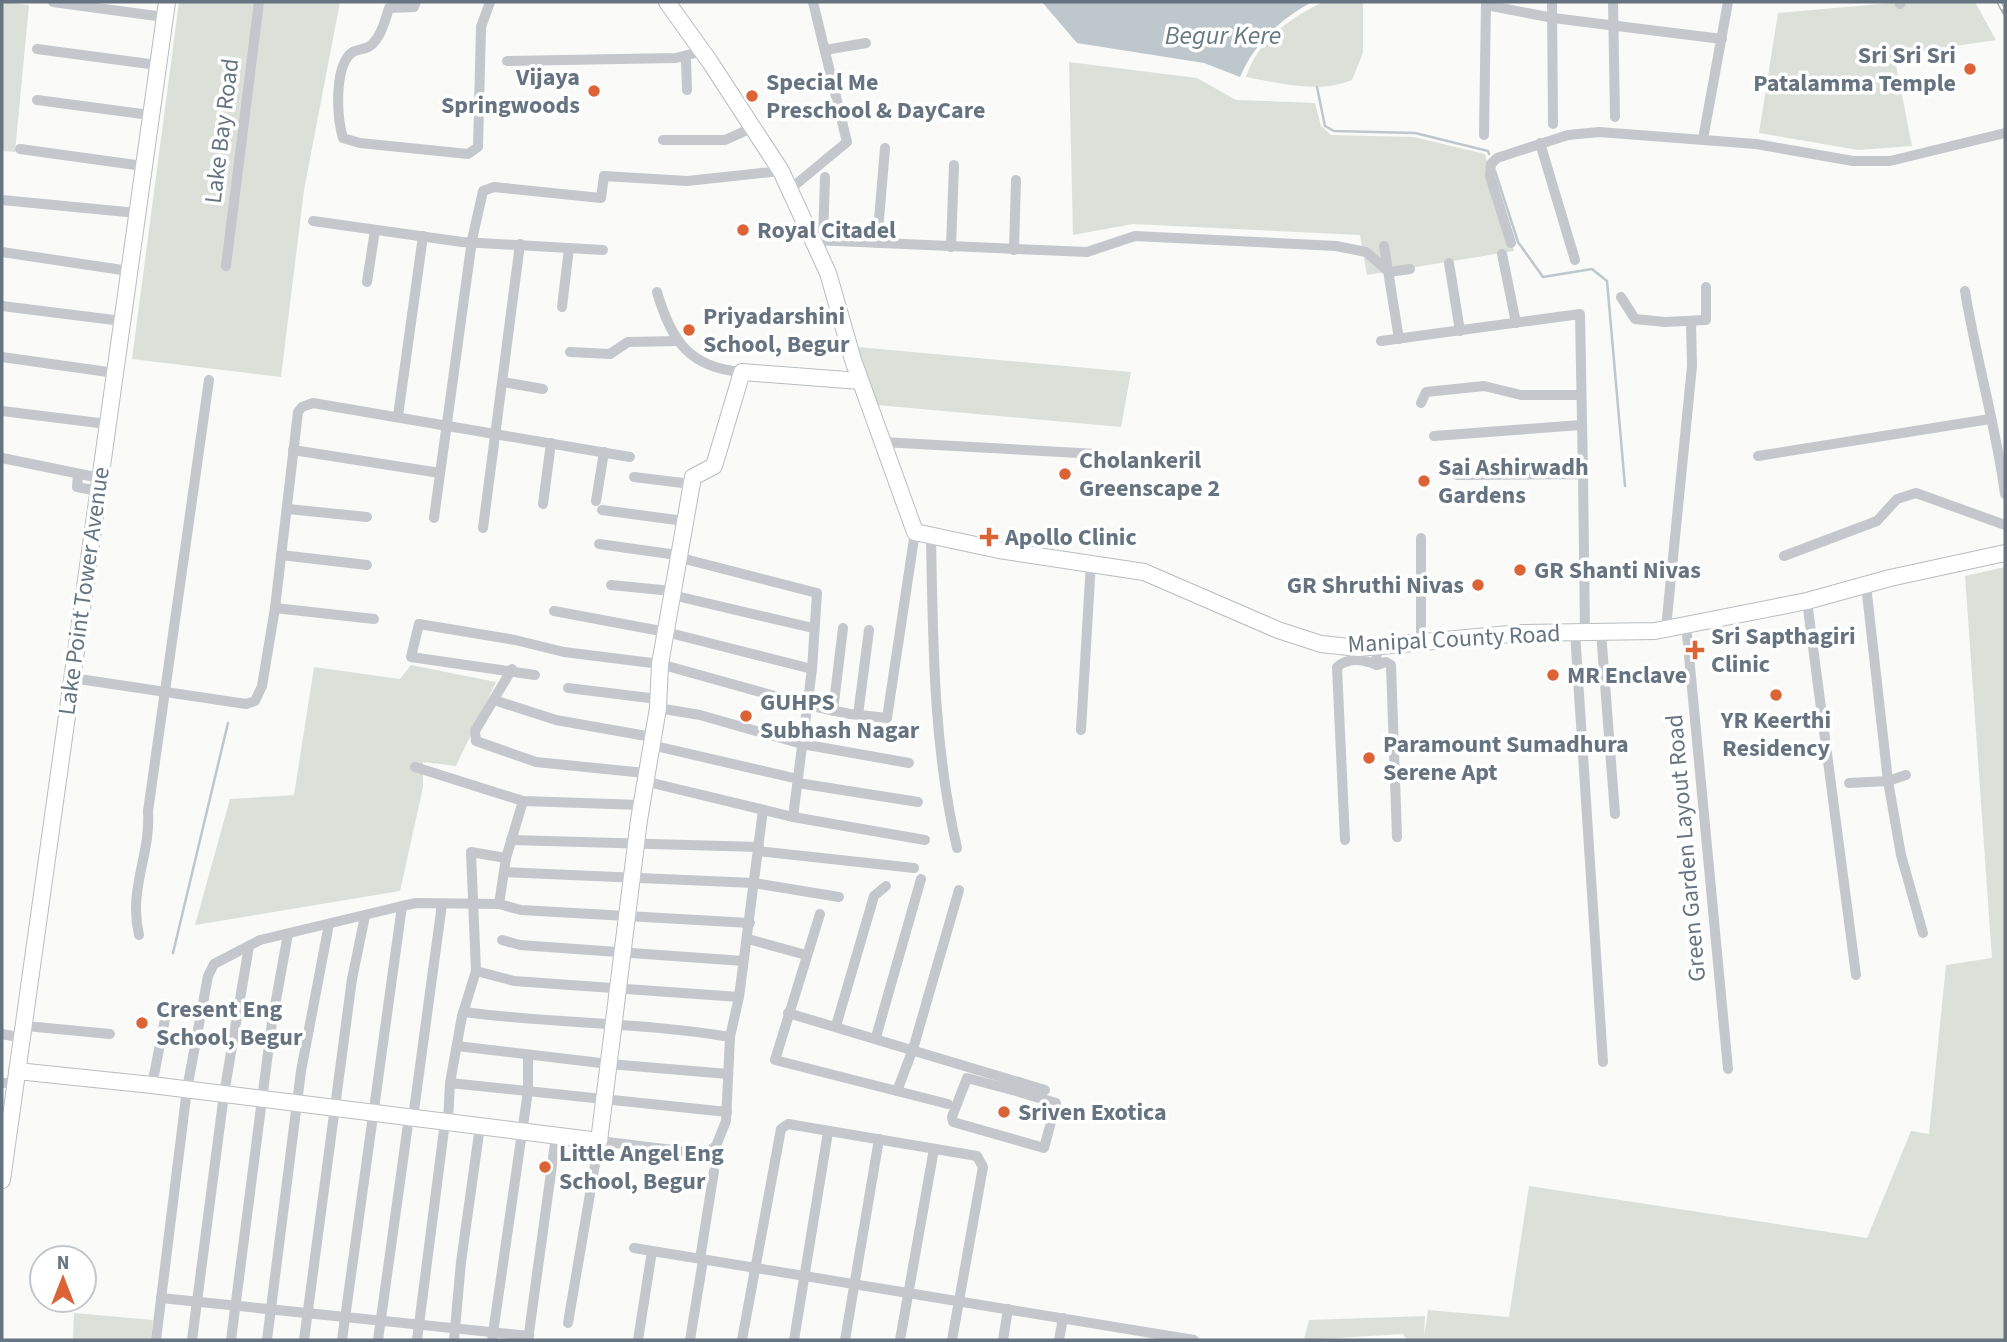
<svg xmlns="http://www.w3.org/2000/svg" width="2007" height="1342" viewBox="0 0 2007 1342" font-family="'Source Sans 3',sans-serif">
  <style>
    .green { fill: #dbe1d9 }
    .water { fill: #bec7cc }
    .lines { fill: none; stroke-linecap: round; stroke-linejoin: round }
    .stream { stroke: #bec7cc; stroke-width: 2.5 }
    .secondary-casing { stroke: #b8bdc1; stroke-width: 18 }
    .street { stroke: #c4c7cb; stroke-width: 10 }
    .secondary { stroke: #fff; stroke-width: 16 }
    .rail-casing { stroke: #a7acb2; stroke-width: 5 }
    .rail { stroke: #fff; stroke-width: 2.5; stroke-dasharray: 8; stroke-linecap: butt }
    .poi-dot { fill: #dc6336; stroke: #fff; stroke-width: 2.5 }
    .labels { text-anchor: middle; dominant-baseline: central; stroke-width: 7; stroke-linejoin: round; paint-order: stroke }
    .poi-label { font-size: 24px; font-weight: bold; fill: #667481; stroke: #fff; text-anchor: start }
    .street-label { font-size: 24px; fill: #667481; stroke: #fff }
    .water-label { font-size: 26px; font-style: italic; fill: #667982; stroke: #fff }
  </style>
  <rect width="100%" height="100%" fill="#fafaf8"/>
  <g class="green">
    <path d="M2,2L29,5L15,152L2,151Z"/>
    <path d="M179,2H340L304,190L281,377L132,359Z"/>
    <path d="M1323,2H1363V53L1352,80C1318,94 1280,83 1246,77C1257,41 1290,18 1323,2Z"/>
    <path d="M1903,2H1975L1996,40L1894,55L1912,146L1858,150L1759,133L1778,13Z"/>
    <path d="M1069,62L1197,78L1236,100L1315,103L1321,126L1331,135L1414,137L1485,154L1514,251L1367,275L1360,235L1133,224L1073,235Z"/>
    <path d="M858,347L1131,372L1121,427L877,405Z"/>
    <path d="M2005,567V1340H1407L1403,1334L1304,1340L1309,1320L1425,1316L1424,1337L1428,1310L1509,1317L1529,1186L1867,1238L1911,1131L1929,1134L1946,965L1992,958L1965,576Z"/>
    <path d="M411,665L496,682L456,766L423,762V787L400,891L195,925L230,799L294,795L314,667L400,679Z"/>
    <path d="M74,1313L153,1320L151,1340H73Z"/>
  </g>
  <path class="water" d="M1042,2H1312C1280,19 1254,44 1240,77L1204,63L1077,43Z"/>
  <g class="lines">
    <g class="stream">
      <path d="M1317,87L1325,126L1334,131L1415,133L1488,151L1489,154"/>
      <path d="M1495,171L1518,242L1543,277L1592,269L1607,281L1625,486"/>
      <path d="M173,953L228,723"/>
    </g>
    <g class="secondary-casing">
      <g id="secondary">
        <path d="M667,2L710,62L781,171L828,273L853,360L915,532L999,550L1144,572L1278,630L1321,644L1359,648L1520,633L1655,631L1807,601L1890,578L2005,553"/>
        <path d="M17,1071L152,1085L599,1141L639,820L658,708L660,664L693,477L714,466L742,372L860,381"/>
        <path d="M2,1180L167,2"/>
      </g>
    </g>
    <g class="street">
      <path d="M53,2L164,17"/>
      <path d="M416,2L414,7L389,8C385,21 381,37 370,46C364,50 355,49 350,54C334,71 337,118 343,138L360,143L468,154L478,147L481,27L490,2"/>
      <path d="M1552,2L1553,124"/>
      <path d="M1613,2L1615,117"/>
      <path d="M1900,4L1901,2"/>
      <path d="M1486,5L1553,18L1722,39"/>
      <path d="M37,49L157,65"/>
      <path d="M825,50L866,43"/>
      <path d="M507,61L676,58L703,51"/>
      <path d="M686,61L687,90"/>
      <path d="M37,100L150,115"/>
      <path d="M1484,135L1486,2"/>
      <path d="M1703,139L1728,2"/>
      <path d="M663,140H725L752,128"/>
      <path d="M1540,143L1575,260"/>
      <path d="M20,149L143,166"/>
      <path d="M789,190L847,142L813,2"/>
      <path d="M2,200L137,213"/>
      <path d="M313,221L462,242L603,250"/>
      <path d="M813,240L1087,252L1135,236L1336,246L1366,252L1389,272"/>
      <path d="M823,241L825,177"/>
      <path d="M877,243L885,148"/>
      <path d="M1511,243L1490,176L1491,164L1497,158L1568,135L1599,132L1756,144L1853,161H1890L2005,133"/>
      <path d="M1384,246L1399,339"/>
      <path d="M951,247L954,165"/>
      <path d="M1014,250L1016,180"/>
      <path d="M2,252L129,271"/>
      <path d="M1502,254L1516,323"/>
      <path d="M1449,263L1460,331"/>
      <path d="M226,266L259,2"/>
      <path d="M1389,272L1410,269"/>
      <path d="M367,282L375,230"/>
      <path d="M1965,291C1976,359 1996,426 2005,494"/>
      <path d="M657,292C671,340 689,368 742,372"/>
      <path d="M1621,297L1635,319L1665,322L1706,320V287"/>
      <path d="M2,306L122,321"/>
      <path d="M562,307L569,248"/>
      <path d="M1381,341L1580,314L1583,474"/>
      <path d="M570,352L610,354L628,342L677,341"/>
      <path d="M2,357L115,373"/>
      <path d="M503,382L543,389"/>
      <path d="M1421,403L1426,392L1484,386L1521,395H1581"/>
      <path d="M2,411L107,424"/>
      <path d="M398,416L423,236"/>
      <path d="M1434,436L1581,425"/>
      <path d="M882,442L1097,454"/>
      <path d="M293,450L440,473"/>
      <path d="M1758,456L1990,419"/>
      <path d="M2,458L100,478"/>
      <path d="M78,475L77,487L98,491"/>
      <path d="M1457,475L1583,474L1585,632"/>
      <path d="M634,477L691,484"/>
      <path d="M596,501L604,452"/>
      <path d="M543,504L551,443"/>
      <path d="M288,509L367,517"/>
      <path d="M602,510L684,521"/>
      <path d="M434,518L472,240L483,191L494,187L601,198L604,176L687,181L781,171"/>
      <path d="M483,528L520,244"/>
      <path d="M931,536C933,641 933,745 957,848"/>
      <path d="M599,544L677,555"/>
      <path d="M281,555L367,565"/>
      <path d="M1784,556L1877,521L1897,499L1916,493L2005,525"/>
      <path d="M611,585L672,591"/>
      <path d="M1866,585L1888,781L1901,855L1923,933"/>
      <path d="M672,595L813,628"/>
      <path d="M1807,601L1856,975"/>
      <path d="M275,608L374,619"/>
      <path d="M554,611L666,632L812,669"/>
      <path d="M1686,624L1728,1069"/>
      <path d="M1666,628L1692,366L1691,321"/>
      <path d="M1575,632L1603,1062"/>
      <path d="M1601,632L1615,814"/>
      <path d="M1421,643V538"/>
      <path d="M1376,648L1377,665L1386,662L1391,665L1397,837"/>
      <path d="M512,669L475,731L476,741L536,762L645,773"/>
      <path d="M535,675L411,657L419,624L515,640L564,652L660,664L807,705L850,714L887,718L915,532"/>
      <path d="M72,678L246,704L255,701L262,686L275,608L298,412L302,407L313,403L630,457"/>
      <path d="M568,688L658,699"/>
      <path d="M494,700L556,720L652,737"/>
      <path d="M658,708L700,715L802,744L909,763"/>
      <path d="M833,711L843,628"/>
      <path d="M858,715L869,630"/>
      <path d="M1081,730L1091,562"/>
      <path d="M651,745L798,779"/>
      <path d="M415,767L523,801L641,805"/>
      <path d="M644,781L793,817L812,669L817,593L677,557"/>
      <path d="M798,783L918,802"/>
      <path d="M1849,783L1888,781L1906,775"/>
      <path d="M793,817L925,840"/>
      <path d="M511,840L759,847"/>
      <path d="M1345,840L1337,667C1349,657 1362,659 1377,665"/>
      <path d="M758,851L914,868"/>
      <path d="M504,872L754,883L839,897"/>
      <path d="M499,904L506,858L523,801"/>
      <path d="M820,914L775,1060L948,1104"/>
      <path d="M139,935C128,888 151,856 148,811L209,380"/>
      <path d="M748,939L806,955"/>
      <path d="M502,940L520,945L743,961"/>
      <path d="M476,971L514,981L739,997"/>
      <path d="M464,1012C552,1024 642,1022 730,1037"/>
      <path d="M788,1013L1045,1090"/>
      <path d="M26,1026L110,1034"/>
      <path d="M836,1026L874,896L886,886"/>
      <path d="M2,1034L23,1038"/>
      <path d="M876,1037L921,879"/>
      <path d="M457,1046L609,1064L728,1074"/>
      <path d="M2,1083H16"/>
      <path d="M450,1083L727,1112"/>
      <path d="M152,1085L166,1014"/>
      <path d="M897,1091L913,1049L959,890"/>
      <path d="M1016,1091L1056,1103L1044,1148L953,1122L952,1117L967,1078L1016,1091L1019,1082"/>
      <path d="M413,1118L442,904"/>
      <path d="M448,1122L450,1083L462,1016L476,971L471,852L506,858"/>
      <path d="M634,1248L1194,1340"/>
      <path d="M700,1259L714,1171"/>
      <path d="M161,1298L529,1336"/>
      <path d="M568,1323L599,1141L706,1154L716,1146L726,1121L730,1037L739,997L763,810"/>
      <path d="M156,1340L187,1089L208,976L214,964L260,940L402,906L416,903L499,904L521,910L750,923"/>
      <path d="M192,1340L224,1094L249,946"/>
      <path d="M231,1340L272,1022L288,934"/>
      <path d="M267,1340L301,1071L329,924"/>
      <path d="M304,1340L352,979L365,916"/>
      <path d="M342,1340L402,906"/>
      <path d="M378,1340L409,1117"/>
      <path d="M417,1340L445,1122"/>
      <path d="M454,1340L461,1262L480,1126"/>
      <path d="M492,1340L528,1091V1055"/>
      <path d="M528,1340L556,1136"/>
      <path d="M638,1340L652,1251"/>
      <path d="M690,1340L703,1260"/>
      <path d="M742,1340L781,1129L788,1124L977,1156L983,1167L952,1340"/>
      <path d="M794,1340L828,1132"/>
      <path d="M845,1340L879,1139"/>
      <path d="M900,1340L934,1149"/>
      <path d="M1003,1340L1008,1309"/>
      <path d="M1059,1340L1063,1318"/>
    </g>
    <use href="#secondary" class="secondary"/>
    <g class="rail-casing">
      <path id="rail" d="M1999,2L2005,13"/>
    </g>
    <use href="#rail" class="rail"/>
  </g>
  <g class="poi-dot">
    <circle cx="1970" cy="69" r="7"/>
    <circle cx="594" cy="91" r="7"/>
    <circle cx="752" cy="96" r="7"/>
    <circle cx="743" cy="230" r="7"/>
    <circle cx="689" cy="330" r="7"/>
    <circle cx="1065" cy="474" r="7"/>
    <circle cx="1424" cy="481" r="7"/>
    <path d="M985.5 526.5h7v7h7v7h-7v7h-7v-7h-7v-7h7z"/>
    <circle cx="1520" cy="570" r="7"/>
    <circle cx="1478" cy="585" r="7"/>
    <path d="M1691.5 639.5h7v7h7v7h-7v7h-7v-7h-7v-7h7z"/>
    <circle cx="1553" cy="675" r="7"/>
    <circle cx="1776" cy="695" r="7"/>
    <circle cx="746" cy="716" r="7"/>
    <circle cx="1369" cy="758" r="7"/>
    <circle cx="142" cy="1023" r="7"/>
    <circle cx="1004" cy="1112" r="7"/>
    <circle cx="545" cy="1167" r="7"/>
  </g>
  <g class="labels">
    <g class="poi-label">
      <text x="1956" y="55" text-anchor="end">Sri Sri Sri<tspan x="1956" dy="28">Patalamma Temple</tspan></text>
      <text x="580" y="77" text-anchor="end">Vijaya<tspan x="580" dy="28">Springwoods</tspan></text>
      <text x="766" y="82">Special Me<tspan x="766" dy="28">Preschool &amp; DayCare</tspan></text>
      <text x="757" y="230">Royal Citadel</text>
      <text x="703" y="316">Priyadarshini<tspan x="703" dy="28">School, Begur</tspan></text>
      <text x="1079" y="460">Cholankeril<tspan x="1079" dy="28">Greenscape 2</tspan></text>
      <text x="1438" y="467">Sai Ashirwadh<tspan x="1438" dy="28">Gardens</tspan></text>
      <text x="1005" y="537">Apollo Clinic</text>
      <text x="1534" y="570">GR Shanti Nivas</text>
      <text x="1464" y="585" text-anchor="end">GR Shruthi Nivas</text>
      <text x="1711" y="636">Sri Sapthagiri<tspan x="1711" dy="28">Clinic</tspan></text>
      <text x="1567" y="675">MR Enclave</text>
      <text x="760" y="702">GUHPS<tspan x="760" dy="28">Subhash Nagar</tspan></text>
      <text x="1776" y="720" text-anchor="middle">YR Keerthi<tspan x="1776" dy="28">Residency</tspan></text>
      <text x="1383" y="744">Paramount Sumadhura<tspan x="1383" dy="28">Serene Apt</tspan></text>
      <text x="156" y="1009">Cresent Eng<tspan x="156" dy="28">School, Begur</tspan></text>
      <text x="1018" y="1112">Sriven Exotica</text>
      <text x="559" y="1153">Little Angel Eng<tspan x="559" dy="28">School, Begur</tspan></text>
    </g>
    <g class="street-label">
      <text transform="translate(222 131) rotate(-83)">Lake Bay Road</text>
      <text transform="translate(84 591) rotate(-82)">Lake Point Tower Avenue</text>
      <text transform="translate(1454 639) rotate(-3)">Manipal County Road</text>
      <text transform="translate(1686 848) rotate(-95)">Green Garden Layout Road</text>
    </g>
    <g class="water-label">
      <text x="1223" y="35">Begur Kere</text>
    </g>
  </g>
  <rect width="2007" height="1342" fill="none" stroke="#667481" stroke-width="7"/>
  <g transform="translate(63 1279)"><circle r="33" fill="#ffffff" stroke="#c2c7cd" stroke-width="2"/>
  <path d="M0-5L12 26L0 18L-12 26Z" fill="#dc6336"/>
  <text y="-10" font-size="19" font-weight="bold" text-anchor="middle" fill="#667481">N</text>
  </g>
</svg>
